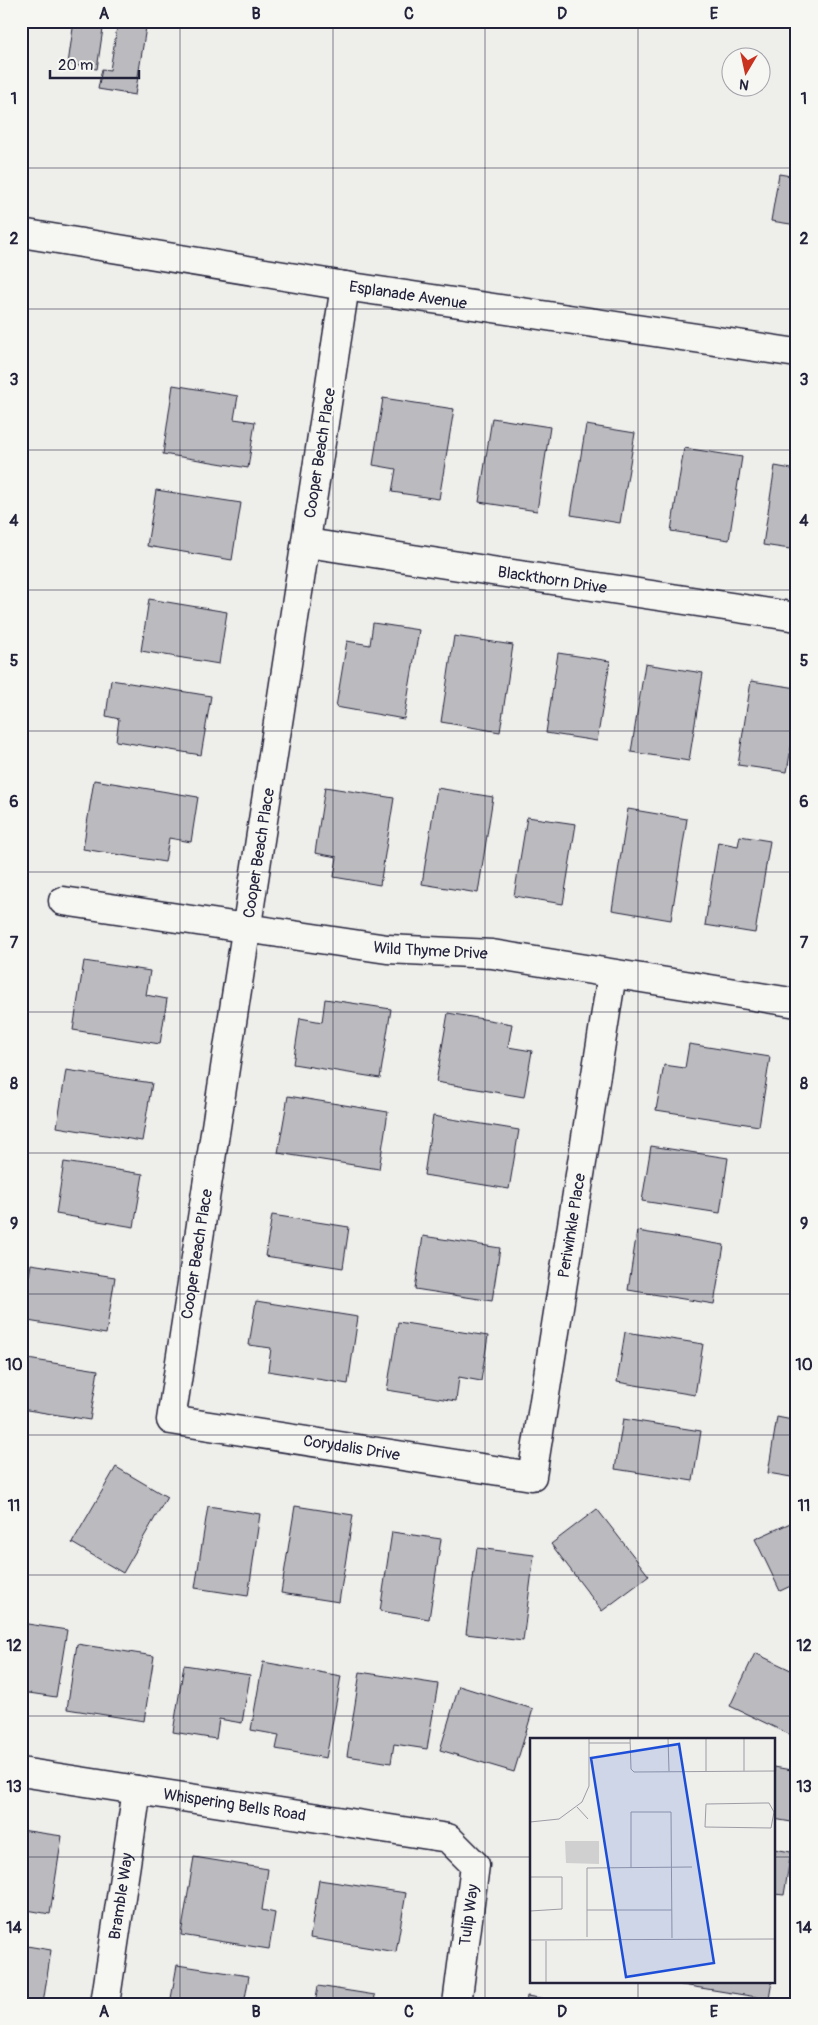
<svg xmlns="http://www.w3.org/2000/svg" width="818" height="2025" viewBox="0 0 818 2025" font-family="Pangolin,sans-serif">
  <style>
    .building { fill: #bbbbbf; stroke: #22223b }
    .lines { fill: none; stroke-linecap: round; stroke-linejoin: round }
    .street-casing { stroke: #22223b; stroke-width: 31 }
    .secondary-casing { stroke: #22223b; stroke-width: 31 }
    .street { stroke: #f6f6f2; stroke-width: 28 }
    .secondary { stroke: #f6f6f2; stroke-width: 28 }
    .grid { fill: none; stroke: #22223b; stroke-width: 1; stroke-opacity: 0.55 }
    .labels { text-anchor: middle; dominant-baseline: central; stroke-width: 4.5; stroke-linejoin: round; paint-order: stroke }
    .street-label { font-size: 16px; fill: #22223b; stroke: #f6f6f2 }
    .inset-road { fill: none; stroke: #9c9ca5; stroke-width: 1 }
    .view { fill: #1d4ed8; fill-opacity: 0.15; stroke: #1d4ed8; stroke-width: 2.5 }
    .inset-edge { fill: none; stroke: #22223b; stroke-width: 2.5 }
    .neatline { fill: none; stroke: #22223b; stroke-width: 2 }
    .grid-label { font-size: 16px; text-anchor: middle; font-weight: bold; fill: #22223b }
  </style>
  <rect width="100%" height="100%" fill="#eeeeeb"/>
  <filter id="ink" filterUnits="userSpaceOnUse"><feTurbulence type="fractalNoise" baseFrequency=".02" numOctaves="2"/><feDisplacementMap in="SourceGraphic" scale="10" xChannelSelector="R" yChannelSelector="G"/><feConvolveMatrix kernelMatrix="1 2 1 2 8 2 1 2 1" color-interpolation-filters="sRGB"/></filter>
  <g filter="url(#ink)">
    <g class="building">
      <path d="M74,21L104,22L97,69L68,64Z"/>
      <path d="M118,21H147L135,95L98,89L102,69L110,70Z"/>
      <path d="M779,174L797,177V225L771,221Z"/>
      <path d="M173,385L238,396L234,419L255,422L248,468L163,454Z"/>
      <path d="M383,398L454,409L439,499L392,492L396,469L373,465Z"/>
      <path d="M492,418L550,427L537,511L479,502Z"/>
      <path d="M586,425L635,433L620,523L571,515Z"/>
      <path d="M684,448L742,457L729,540L671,531Z"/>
      <path d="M775,466L797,470V550L763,545Z"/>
      <path d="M156,490L241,503L232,560L147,546Z"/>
      <path d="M149,599L227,612L219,664L141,651Z"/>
      <path d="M373,623L419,630L404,719L336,707L347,641L370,645Z"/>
      <path d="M454,636L513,645L500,732L441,722Z"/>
      <path d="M558,653L610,661L597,741L546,733Z"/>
      <path d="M645,664L703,673L689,761L631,752Z"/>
      <path d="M111,680L211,696L201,755L116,741L119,719L106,716Z"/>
      <path d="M751,681L797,688V712L787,772L738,765Z"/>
      <path d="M94,780L198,797L191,842L169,838L165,862L83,849Z"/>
      <path d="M325,787L394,798L380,885L334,877L337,857L315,853Z"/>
      <path d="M437,788L493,797L478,893L422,884Z"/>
      <path d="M628,809L687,819L671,920L612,910Z"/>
      <path d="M527,817L576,824L563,904L514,896Z"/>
      <path d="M740,836L770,841L755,933L705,925L718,842L738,846Z"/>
      <path d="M84,961L150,971L146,995L167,999L160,1044L73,1030Z"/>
      <path d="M325,999L391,1009L380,1078L293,1064L300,1018L322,1022Z"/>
      <path d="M448,1013L512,1024L508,1047L532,1051L524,1097L436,1082Z"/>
      <path d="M689,1044L770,1057L759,1126L656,1110L664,1065L685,1068Z"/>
      <path d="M66,1070L152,1083L142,1141L57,1127Z"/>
      <path d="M288,1096L388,1112L379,1169L278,1153Z"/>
      <path d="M433,1116L519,1130L509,1189L424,1175Z"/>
      <path d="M651,1146L728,1158L720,1213L642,1201Z"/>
      <path d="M64,1162L143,1174L134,1227L56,1214Z"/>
      <path d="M272,1215L349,1227L343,1268L265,1256Z"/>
      <path d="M637,1231L724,1245L714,1304L628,1290Z"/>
      <path d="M423,1236L500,1248L492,1301L415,1289Z"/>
      <path d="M31,1264L115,1277L106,1334L22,1320Z"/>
      <path d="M256,1301L358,1317L348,1384L268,1371L271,1348L249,1345Z"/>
      <path d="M398,1322L488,1336L481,1381L459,1377L456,1401L387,1390Z"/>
      <path d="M625,1332L703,1344L695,1395L617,1382Z"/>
      <path d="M21,1358L98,1370L90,1420L21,1409Z"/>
      <path d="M777,1417L797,1421V1478L768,1473Z"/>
      <path d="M623,1419L701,1431L693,1481L615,1469Z"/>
      <path d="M116,1467L167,1497L123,1573L72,1543Z"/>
      <path d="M208,1506L260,1514L248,1596L195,1588Z"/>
      <path d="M295,1506L353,1515L339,1602L281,1593Z"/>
      <path d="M597,1509L649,1576L602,1611L551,1544Z"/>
      <path d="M797,1520V1583L780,1591L755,1539Z"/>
      <path d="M392,1532L441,1539L429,1619L380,1611Z"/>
      <path d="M477,1548L534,1555L523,1641L466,1634Z"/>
      <path d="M21,1623L67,1630L56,1697L22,1692L21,1695Z"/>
      <path d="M77,1644L154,1656L144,1721L67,1709Z"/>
      <path d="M755,1653L797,1673V1738L730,1706Z"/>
      <path d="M263,1662L341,1676L326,1758L276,1749L279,1735L251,1730Z"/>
      <path d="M184,1665L250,1675L242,1723L219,1719L216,1739L173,1732Z"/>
      <path d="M360,1672L438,1684L427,1749L394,1744L391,1763L347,1756Z"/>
      <path d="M459,1686L533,1709L514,1772L440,1750Z"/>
      <path d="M774,1767L797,1771V1823L774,1819Z"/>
      <path d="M21,1830L62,1836L50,1914L21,1909Z"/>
      <path d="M774,1849L791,1852L784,1895L774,1894Z"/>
      <path d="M194,1857L268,1869L262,1910L275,1913L269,1949L181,1935Z"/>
      <path d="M319,1880L406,1893L396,1952L310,1938Z"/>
      <path d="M21,1945L51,1950L43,2004H21Z"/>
      <path d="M177,1965L249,1976L244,2004H170Z"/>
      <path d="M671,1981H772L769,1999L670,1983Z"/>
      <path d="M318,1986L375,1995L374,2004H315Z"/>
      <path d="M527,1996L576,2004H526Z"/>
    </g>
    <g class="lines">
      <g class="street-casing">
        <g id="street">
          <path id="s1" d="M345,286L171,1420L532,1476L612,974"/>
          <path id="s2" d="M307,543L797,617"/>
          <path id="s3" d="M63,901L387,949L492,954L797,1003"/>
          <path id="s4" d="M21,1772L448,1838L475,1865L457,2004"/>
          <path id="s5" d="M105,2004L137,1790"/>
        </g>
      </g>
      <g class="secondary-casing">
        <g id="secondary">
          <path id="s6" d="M21,233L345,286L797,353"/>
        </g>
      </g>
      <use href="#street" class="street"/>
      <use href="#secondary" class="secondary"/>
    </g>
  </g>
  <path class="grid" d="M180,21V2004M333,21V2004M485,21V2004M638,21V1739M21,168H797M21,309H797M21,450H797M21,590H797M21,731H797M21,872H797M21,1012H797M21,1153H797M21,1294H797M21,1435H797M21,1575H797M21,1716H797M21,1857H532M774,1857H797M638,1981V2004"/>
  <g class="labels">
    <g class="street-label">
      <text stroke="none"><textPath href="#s6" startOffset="392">Esplanade Avenue</textPath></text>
      <text transform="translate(320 453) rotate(-81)">Cooper Beach Place</text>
      <text stroke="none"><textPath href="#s2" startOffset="248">Blackthorn Drive</textPath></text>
      <text transform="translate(259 853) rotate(-81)">Cooper Beach Place</text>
      <text stroke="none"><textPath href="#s3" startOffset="371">Wild Thyme Drive</textPath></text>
      <text stroke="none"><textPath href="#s1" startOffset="1766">Periwinkle Place</textPath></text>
      <text transform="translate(197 1254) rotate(-81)">Cooper Beach Place</text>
      <text stroke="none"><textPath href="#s1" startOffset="1330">Corydalis Drive</textPath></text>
      <text stroke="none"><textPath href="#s4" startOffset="216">Whispering Bells Road</textPath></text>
      <text stroke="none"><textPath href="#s5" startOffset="109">Bramble Way</textPath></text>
      <text transform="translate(469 1915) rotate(-82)">Tulip Way</text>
    </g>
  </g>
  <g transform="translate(530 1738)">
    <rect width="245" height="245" fill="#eeeeeb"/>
    <path d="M35,103H69V126L36,125Z" fill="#d0d0d1"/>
    <path class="inset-road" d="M100,0L101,31L104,34L245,33M138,0L139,33M176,0V33M214,0V33M59,5H100M234,65H239L244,74L241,90L175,89L176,66ZM47,69L58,81M0,84L29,81L52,64L59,48V0M101,130V74H141L142,200M0,139H32V171L0,173V187M57,172H142M57,199V130L162,129M0,202L245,201M16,203V245"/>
    <path class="view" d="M149,6L184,225L96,239L61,20Z"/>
    <rect width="245" height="245" class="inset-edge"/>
  </g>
  <rect width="818" height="2025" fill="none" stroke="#f6f6f2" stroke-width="55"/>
  <g transform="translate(746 72) rotate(189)"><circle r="24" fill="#f6f6f2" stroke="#a1a1a9"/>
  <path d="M0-4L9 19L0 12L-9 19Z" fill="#c8321e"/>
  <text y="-8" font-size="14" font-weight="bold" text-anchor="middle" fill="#22223b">N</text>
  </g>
  <path d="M50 70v8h89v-8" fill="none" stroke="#22223b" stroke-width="2.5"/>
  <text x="58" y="70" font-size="15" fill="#22223b" stroke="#f6f6f2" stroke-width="4" paint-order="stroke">20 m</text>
  <rect x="28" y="28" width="762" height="1970" class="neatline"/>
  <g class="grid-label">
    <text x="104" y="19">A</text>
    <text x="256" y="19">B</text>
    <text x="409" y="19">C</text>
    <text x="562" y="19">D</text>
    <text x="714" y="19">E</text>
    <text x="14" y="104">1</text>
    <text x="804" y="104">1</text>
    <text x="14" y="244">2</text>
    <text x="804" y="244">2</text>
    <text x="14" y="385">3</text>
    <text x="804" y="385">3</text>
    <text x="14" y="526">4</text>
    <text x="804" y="526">4</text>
    <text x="14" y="666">5</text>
    <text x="804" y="666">5</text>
    <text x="14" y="807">6</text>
    <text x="804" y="807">6</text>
    <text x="14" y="948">7</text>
    <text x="804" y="948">7</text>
    <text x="14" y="1089">8</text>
    <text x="804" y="1089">8</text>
    <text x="14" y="1229">9</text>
    <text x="804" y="1229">9</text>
    <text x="14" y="1370">10</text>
    <text x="804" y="1370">10</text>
    <text x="14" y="1511">11</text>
    <text x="804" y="1511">11</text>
    <text x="14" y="1651">12</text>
    <text x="804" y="1651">12</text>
    <text x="14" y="1792">13</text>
    <text x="804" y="1792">13</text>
    <text x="14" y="1933">14</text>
    <text x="804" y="1933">14</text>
    <text x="104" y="2017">A</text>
    <text x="256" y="2017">B</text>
    <text x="409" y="2017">C</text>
    <text x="562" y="2017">D</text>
    <text x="714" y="2017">E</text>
  </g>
</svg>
